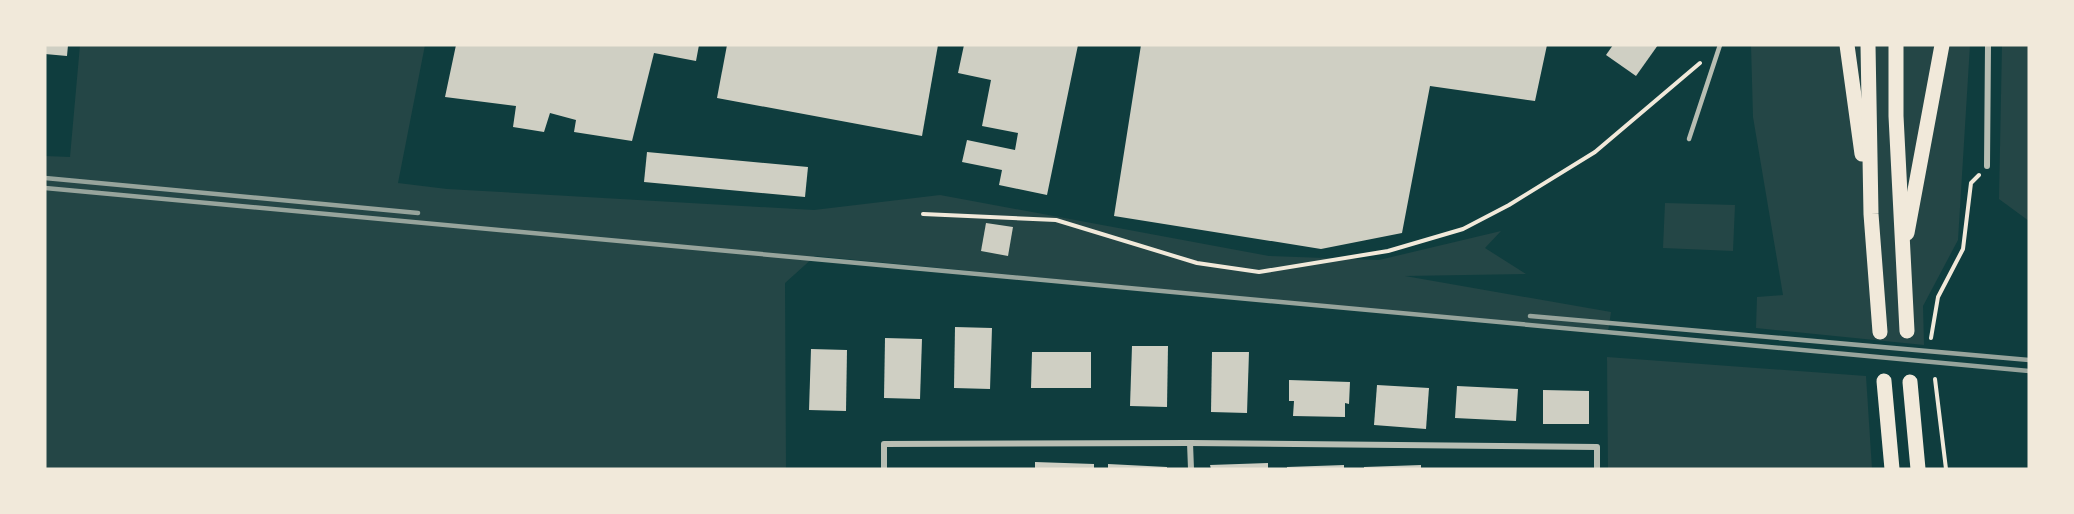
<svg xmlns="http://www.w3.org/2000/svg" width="2074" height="514" viewBox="0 0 2074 514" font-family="Rubik,sans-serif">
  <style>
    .green { fill: #244646 }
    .building { fill: #cfcfc3 }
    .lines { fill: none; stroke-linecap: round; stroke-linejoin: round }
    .path { stroke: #f1e9da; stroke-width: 4 }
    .service { stroke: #b8beb3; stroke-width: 4.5 }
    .minor { stroke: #b8beb3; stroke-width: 6 }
    .primary { stroke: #f1e9da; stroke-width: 15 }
    .rail { stroke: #97a49c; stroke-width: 4.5 }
  </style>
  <rect width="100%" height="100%" fill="#0f3d3e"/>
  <g class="green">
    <path d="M80,45H425L398,183L447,189L814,210L940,195L1269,256L1379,260L1501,231L1485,248L1526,274L1405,276L1611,312L1608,332L815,256L785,283L786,469H45V156L70,157Z"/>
    <path d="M1751,45H1970L1958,240L1923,306L1924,345L1756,328L1757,297L1783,295L1753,117Z"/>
    <path d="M2002,45H2029V221L1999,199Z"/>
    <path d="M1665,203L1735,205L1733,251L1663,248Z"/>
    <path d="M1607,357L1866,376L1872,469H1608Z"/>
  </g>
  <g class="building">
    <path d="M45,45H68L67,56L45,54Z"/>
    <path d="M456,45H699L696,61L654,53L632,141L574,132L576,120L550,113L544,132L513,127L516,106L445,97Z"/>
    <path d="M727,45H938L922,136L717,98Z"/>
    <path d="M964,45H1078L1047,195L999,185L1002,170L962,162L967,140L1015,150L1018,133L982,126L991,80L958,73Z"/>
    <path d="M1141,45H1547L1535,101L1430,86L1402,233L1321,249L1114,216Z"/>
    <path d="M1613,45H1658L1636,76L1606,55Z"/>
    <path d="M647,152L808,167L805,197L644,182Z"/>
    <path d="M986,223L1013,227L1008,256L981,251Z"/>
    <path d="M955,327L992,328L990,389L954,388Z"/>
    <path d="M885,338L922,339L920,399L884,398Z"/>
    <path d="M1132,346H1168L1167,407L1130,406Z"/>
    <path d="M811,349L847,350L846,411L809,410Z"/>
    <path d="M1032,352H1091V388H1031Z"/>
    <path d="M1212,352H1249L1247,413L1211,412Z"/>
    <path d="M1289,380L1350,382L1349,404L1345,403V417L1293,416L1294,401H1289Z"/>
    <path d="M1377,385L1429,388L1426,429L1374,425Z"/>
    <path d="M1457,386L1518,389L1516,421L1455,418Z"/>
    <path d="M1543,390L1589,391V424H1543Z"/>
    <path d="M1035,462L1094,464V469H1035Z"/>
    <path d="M1268,463V469H1211L1210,465Z"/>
    <path d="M1108,464L1167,467V469H1108Z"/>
    <path d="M1344,465V469H1287V467Z"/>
    <path d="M1421,465V469H1364V467Z"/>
  </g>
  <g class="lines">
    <g class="path">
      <path d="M923,214L1056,220L1197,263L1259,272L1388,251L1463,229L1509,205L1595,152L1700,63"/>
      <path d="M1931,338L1938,297L1963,249L1971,183L1979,175"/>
      <path d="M1935,379L1946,469"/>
    </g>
    <path class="service" d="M1689,139L1720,45"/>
    <g class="minor">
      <path d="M1987,166L1988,45"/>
      <path d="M1190,443L1191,469"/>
      <path d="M884,469V444L1190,443L1597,447V469"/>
    </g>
    <g class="primary">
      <path d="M1847,45L1862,154"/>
      <path d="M1868,45L1871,214L1880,332"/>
      <path d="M1896,45V116L1907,331"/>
      <path d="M1907,233L1942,45"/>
      <path d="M1884,381L1892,469"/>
      <path d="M1910,382L1918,469"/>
    </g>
    <g class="rail">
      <path d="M45,178L418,213"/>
      <path d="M45,188L2029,371"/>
      <path d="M1530,316L2029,360"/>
    </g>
  </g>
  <rect width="2074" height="514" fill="none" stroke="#f1e9da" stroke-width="93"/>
</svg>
